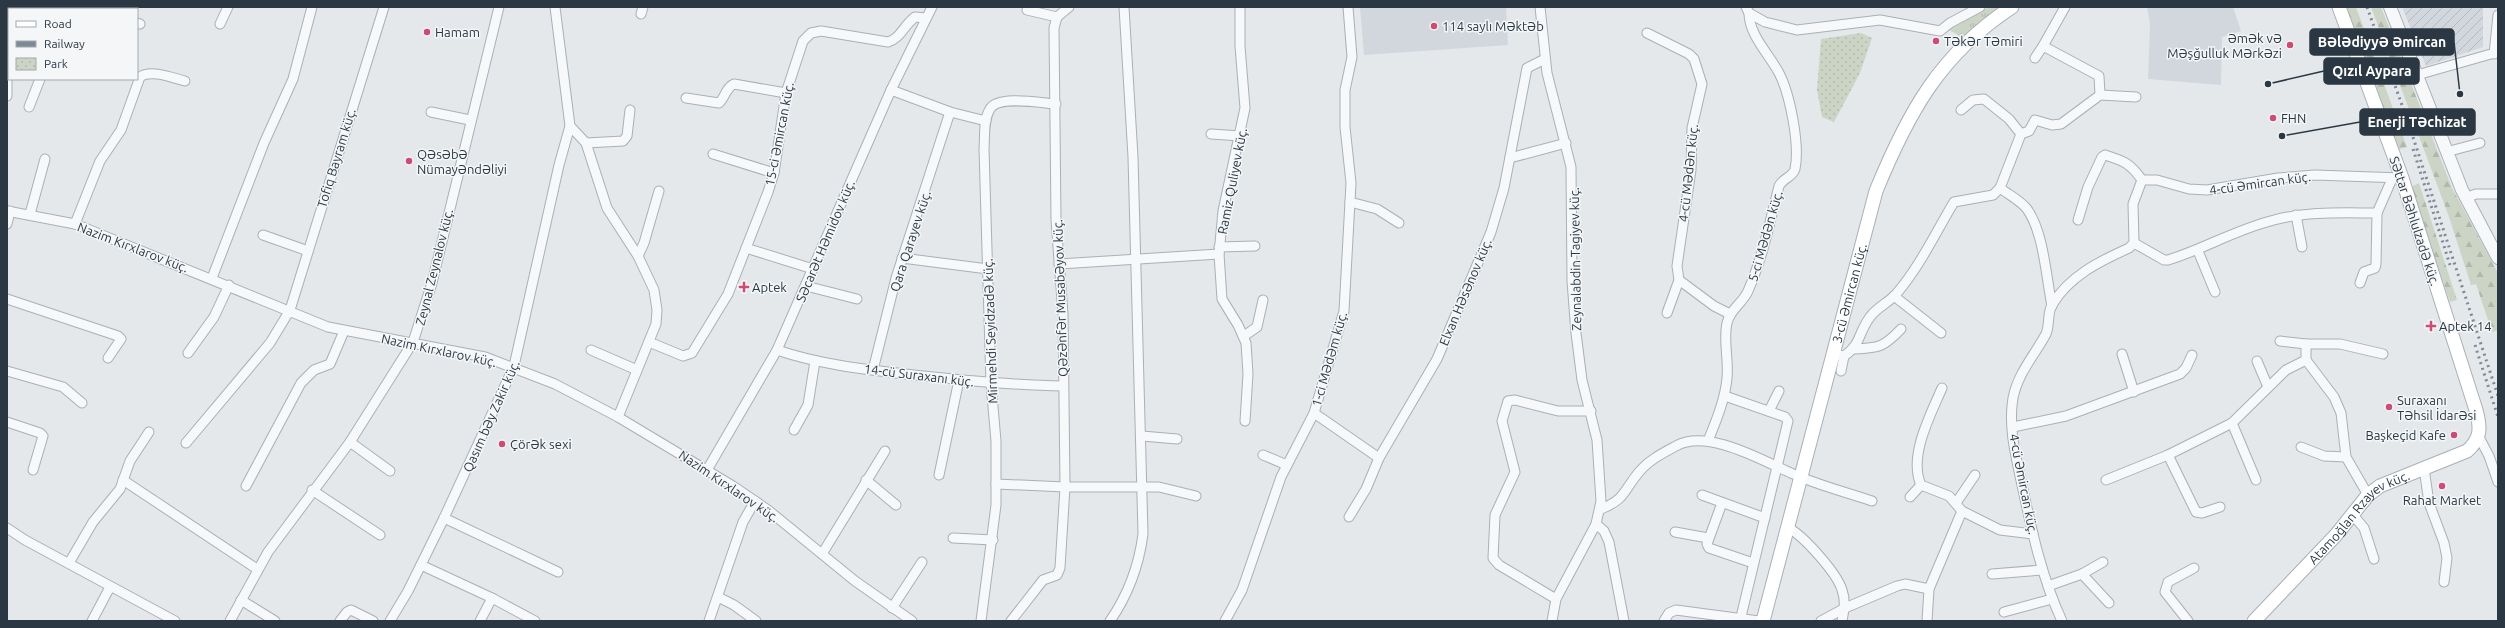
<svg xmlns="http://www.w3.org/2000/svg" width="2505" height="628" viewBox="0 0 2505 628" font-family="Ubuntu,sans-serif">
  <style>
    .built { fill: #d2d7dd }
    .industrial { fill: url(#industrial-furrows) }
    .grass { fill: url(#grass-tufts) }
    .forest { fill: url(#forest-firs) }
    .park { fill: url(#park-dots) }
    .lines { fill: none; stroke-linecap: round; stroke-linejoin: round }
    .minor-casing { stroke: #a9b0b6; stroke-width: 11 }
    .tertiary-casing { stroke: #a9b0b6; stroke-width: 14 }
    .secondary-casing { stroke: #a9b0b6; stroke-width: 15 }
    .minor { stroke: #f6f8fa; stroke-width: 9 }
    .tertiary { stroke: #f6f8fa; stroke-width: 12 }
    .secondary { stroke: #fff; stroke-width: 13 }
    .rail { stroke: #7d8a95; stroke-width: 3; stroke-dasharray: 2 4; stroke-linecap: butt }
    .poi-dot { fill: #cd4c74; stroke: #f4f6f8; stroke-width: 1.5 }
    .labels { text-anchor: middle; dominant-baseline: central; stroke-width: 3; stroke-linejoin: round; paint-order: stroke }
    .poi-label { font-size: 13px; fill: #2b3844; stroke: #f4f6f8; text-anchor: start }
    .street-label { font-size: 13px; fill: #2b3844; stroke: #f4f6f8 }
    .leader { fill: none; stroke: #2b3844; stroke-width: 1.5 }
    .callout-dot { fill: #2b3844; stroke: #f4f6f8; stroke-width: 1.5 }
    .callout { fill: #2b3844; stroke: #2b3844; stroke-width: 1.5 }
    .callout-label { font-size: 14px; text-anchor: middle; font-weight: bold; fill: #fff }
  </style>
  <defs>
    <pattern id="industrial-furrows" width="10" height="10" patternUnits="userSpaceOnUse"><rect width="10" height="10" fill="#d2d7dd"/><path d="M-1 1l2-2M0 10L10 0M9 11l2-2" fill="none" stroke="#b4b9bf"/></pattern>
    <pattern id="grass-tufts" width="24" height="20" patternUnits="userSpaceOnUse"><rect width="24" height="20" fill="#ccd5c5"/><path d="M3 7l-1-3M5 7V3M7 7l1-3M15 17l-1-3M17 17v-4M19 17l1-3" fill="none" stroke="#afb8aa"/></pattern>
    <pattern id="forest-firs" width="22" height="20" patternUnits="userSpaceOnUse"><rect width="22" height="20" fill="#ccd5c5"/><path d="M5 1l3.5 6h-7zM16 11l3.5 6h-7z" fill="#afb8aa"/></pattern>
    <pattern id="park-dots" width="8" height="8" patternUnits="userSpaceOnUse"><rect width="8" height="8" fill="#ccd5c5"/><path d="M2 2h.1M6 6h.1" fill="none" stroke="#afb8aa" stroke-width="1.8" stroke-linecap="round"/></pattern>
  </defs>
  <rect width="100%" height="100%" fill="#e4e8eb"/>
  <g class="built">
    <path d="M1360,7H1506L1508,45L1364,55Z"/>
    <path d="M2147,7H2233L2241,31L2222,37L2221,85L2148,79L2150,24Z"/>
  </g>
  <path class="industrial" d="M2402,7H2483V47L2426,66Z"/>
  <path class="grass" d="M1989,7H1998L1999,10L1962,37L1949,30Z"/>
  <g class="forest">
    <path d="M2345,7H2356L2407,147L2397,150Z"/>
    <path d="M2371,7H2381L2452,188L2498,273V330L2492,332L2476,284L2471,285L2449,217Z"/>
    <path d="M2419,183L2457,300L2450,302L2411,187Z"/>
  </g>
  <path class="park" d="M1861,33L1872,38L1860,73L1834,122L1822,117L1817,90L1821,39Z"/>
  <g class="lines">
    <g class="minor-casing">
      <g id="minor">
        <path d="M84,7L91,9"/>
        <path d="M555,7L570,126L586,143L607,208L638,256L654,290L657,310L656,324L618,417"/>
        <path d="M1240,7V46L1245,108L1223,211L1219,254L1222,299L1238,325L1246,343L1248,374L1245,421"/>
        <path d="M1540,7L1547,73L1571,167L1572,281L1576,333L1582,380L1597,440L1601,501L1596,524L1556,599L1552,621"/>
        <path d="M1746,7L1749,13L1765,22L1797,30L1880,20L1940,31L1950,23L1980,7"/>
        <path d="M67,9V7"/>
        <path d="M1027,10L1057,17"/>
        <path d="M641,14L643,7"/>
        <path d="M137,23L140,24"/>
        <path d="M220,24L228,7"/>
        <path d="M1647,33L1689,54L1694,59L1702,84L1692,128L1691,170L1677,266L1679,280L1714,306L1730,314"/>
        <path d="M2494,54L2498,15"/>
        <path d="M7,57V96"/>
        <path d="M2035,58L2043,46"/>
        <path d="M2417,75L2498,52"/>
        <path d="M891,90L950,112L986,121"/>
        <path d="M2100,95L2136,97"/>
        <path d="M686,98L719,103C725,98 726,87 734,84L786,93"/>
        <path d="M29,107L40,79"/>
        <path d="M1961,110L1973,100L1984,99L2009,119L2021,134"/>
        <path d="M431,112L470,120"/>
        <path d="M1211,134L1241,136"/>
        <path d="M586,143L623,141L627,136L630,110"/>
        <path d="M2446,152L2480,143"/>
        <path d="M713,154L774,173"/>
        <path d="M1510,158L1566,143"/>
        <path d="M2000,188C2009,195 2020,200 2027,209C2044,233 2046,277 2052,306"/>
        <path d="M2465,198L2476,194H2498"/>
        <path d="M1350,202L1377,209L1399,223"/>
        <path d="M7,211L75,224L328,327L485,357L555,384L618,417L733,486L768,510L855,581L912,621"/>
        <path d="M30,214L45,159"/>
        <path d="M2296,215L2302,247"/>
        <path d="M2078,220L2088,187L2102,157L2105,155C2124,161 2130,163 2142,180"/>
        <path d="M7,224L10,211"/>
        <path d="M75,224L100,161L121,130L140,77C151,69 173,78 185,81"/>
        <path d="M263,235L308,251"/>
        <path d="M2134,243L2164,260H2168C2204,249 2237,229 2274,220C2307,211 2343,213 2377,213"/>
        <path d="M1219,247L1255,246"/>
        <path d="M746,248L813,269"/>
        <path d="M2198,251L2215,292"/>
        <path d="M638,256L644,243L659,191"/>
        <path d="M902,258L988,269"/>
        <path d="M1059,264L1219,254"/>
        <path d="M212,278L264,143L293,79L312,7"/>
        <path d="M2360,283L2364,272L2375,268L2376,264L2377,213L2392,179"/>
        <path d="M806,286L857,299"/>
        <path d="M1894,296L1941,333"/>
        <path d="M7,299L118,336L121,339L108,358"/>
        <path d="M1667,313L1679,280"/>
        <path d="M1244,336L1257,327L1263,300"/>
        <path d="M2280,341L2306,344"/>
        <path d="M649,342L683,356L692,353L728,294L768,192L774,173L786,93L803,41L811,33L821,31L888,42C901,38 904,25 915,17L926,18"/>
        <path d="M1855,349C1879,348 1884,347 1901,329"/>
        <path d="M591,350L637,370"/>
        <path d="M777,350C818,364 862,369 905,374C958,380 1010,385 1063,386"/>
        <path d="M188,353L214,317L229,285"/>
        <path d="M1833,354L1844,356C1861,345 1858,333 1870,317C1877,307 1890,302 1897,293C1920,266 1936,232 1954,202L1993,195L2000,188L2021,134L2029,131L2035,120L2052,125L2061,124L2100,95L2099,76L2043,46L2065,7"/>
        <path d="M2122,354L2134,392"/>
        <path d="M2257,361L2268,387"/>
        <path d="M873,370L896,278L950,112"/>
        <path d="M7,371L63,387L82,403"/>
        <path d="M1841,371L1844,356"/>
        <path d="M1942,388C1931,414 1908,456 1921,485L1949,496L1962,511L2000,530L2033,534"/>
        <path d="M1725,396L1785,417L1788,421L1740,621"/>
        <path d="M1769,411L1779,391"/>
        <path d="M1314,413L1379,458"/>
        <path d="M7,422L40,433L43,436L33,470"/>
        <path d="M2232,423L2256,480"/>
        <path d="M2013,427L2066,416L2180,374L2186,368L2192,355"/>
        <path d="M794,430L808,405L815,361"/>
        <path d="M1142,436L1177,439"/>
        <path d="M2479,437L2489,456L2498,482"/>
        <path d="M1708,441C1716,421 1725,400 1727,378C1729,360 1723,341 1727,323C1730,309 1743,303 1748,291C1763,257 1770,221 1779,186C1783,178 1793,177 1795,169C1800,145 1790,94 1779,73C1769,54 1749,35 1749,13"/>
        <path d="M350,442L390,471"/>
        <path d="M186,443L270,343L290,310L384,7"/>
        <path d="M2301,447L2324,456L2346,457"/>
        <path d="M1263,455L1287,465"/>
        <path d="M2168,455L2196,512L2202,513L2220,507"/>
        <path d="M2424,468L2429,503L2444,543L2447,558L2444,582"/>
        <path d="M707,470L777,350L891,90L932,7"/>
        <path d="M939,475L959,380"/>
        <path d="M123,480L257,569"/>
        <path d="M866,480L896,505"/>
        <path d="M2106,480L2168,455L2232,423L2286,370L2306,360"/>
        <path d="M996,484L1065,487H1159L1196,496"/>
        <path d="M246,486L301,383L314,370L330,364L344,331"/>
        <path d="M312,490L380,535"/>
        <path d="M1702,495L1765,518"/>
        <path d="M2368,495L2346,457L2341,413L2334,397L2306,360V344H2340L2383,354"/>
        <path d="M1910,497L1921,485"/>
        <path d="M1722,503L1707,544L1709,548L1753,563"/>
        <path d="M1956,503L1975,475"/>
        <path d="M1601,509C1626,499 1623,491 1639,472C1649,460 1663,453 1676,446C1707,428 1763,461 1791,473C1817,485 1846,492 1872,501"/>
        <path d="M2353,515L2364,528L2374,559"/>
        <path d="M1349,517L1366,489L1379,458L1437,359L1491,232L1504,188L1527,68L1545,59"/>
        <path d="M444,518L558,572"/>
        <path d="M1596,524L1604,531L1609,542L1624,621"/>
        <path d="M1787,527C1803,535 1837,573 1842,590C1846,601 1844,610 1842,621"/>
        <path d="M7,528L25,540L175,621"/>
        <path d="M1675,532L1708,538"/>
        <path d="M953,538L993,540"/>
        <path d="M822,554L885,451"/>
        <path d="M69,563L93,522L120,489L130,461L149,432"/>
        <path d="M421,565L492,598L535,621"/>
        <path d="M1992,574L2042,570"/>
        <path d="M2082,574L2103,562"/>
        <path d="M2048,586L2082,574L2109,603"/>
        <path d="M718,597L734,605L756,621"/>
        <path d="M1556,599L1499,565L1493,558L1495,515L1515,472L1502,421L1508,401L1515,400L1558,411H1591"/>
        <path d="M241,600L275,621"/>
        <path d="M892,608L922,562"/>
        <path d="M2004,612L2052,599"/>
        <path d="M92,621L110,587"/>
        <path d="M230,621L268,552L350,442L413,342L432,283L499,7"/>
        <path d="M340,621L347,612L351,610L373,621"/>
        <path d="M390,621L408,591L444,518L514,366L559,165L570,126"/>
        <path d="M480,621L492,598"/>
        <path d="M709,621L743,522L755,501"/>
        <path d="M981,621L996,505V441L991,384L984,149C985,137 983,120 990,109C998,95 1041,103 1056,104"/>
        <path d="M1011,621L1043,580L1057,575L1060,568L1065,487L1063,314L1056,220L1054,28L1057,17L1069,7"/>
        <path d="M1110,621C1128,595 1139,565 1143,534L1133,157L1124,7"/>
        <path d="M1225,621L1242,590L1281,477L1314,413L1344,311L1351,183L1345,127V90L1352,57L1348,7"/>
        <path d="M1664,621L1669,613L1676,610L1759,621"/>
        <path d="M1821,621L1845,608L1897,586L1905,584L1929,589"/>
        <path d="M1927,621L1929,589L1962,511"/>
        <path d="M2062,621C2042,578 2032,532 2022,485C2016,457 2008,427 2013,398C2018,373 2034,356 2046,334C2050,325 2047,313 2052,305C2069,276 2100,261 2129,248L2134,243L2133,204L2142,180H2157L2189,189L2207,190L2278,178L2315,175L2402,178"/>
        <path d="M2188,621L2165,592L2168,582L2194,568"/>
      </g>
    </g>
    <g class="tertiary-casing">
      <path id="tertiary" d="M2390,7L2462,190L2498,258"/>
    </g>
    <g class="secondary-casing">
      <g id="secondary">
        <path id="s1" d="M1763,621L1876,191C1908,113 1940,54 2012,7"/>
        <path id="s2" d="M2254,621L2336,535L2368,495L2380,486L2467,451C2481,439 2481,428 2476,410L2402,178L2339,7"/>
      </g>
    </g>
    <use href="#minor" class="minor"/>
    <use href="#tertiary" class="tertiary"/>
    <use href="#secondary" class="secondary"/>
    <g class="rail">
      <path d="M2367,7L2408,122L2498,396"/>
      <path d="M2413,149L2450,265"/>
      <path d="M2475,345L2498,417"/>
    </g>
  </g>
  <g class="poi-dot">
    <circle cx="1434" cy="26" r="4"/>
    <circle cx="427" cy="32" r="4"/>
    <circle cx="1936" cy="41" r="4"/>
    <circle cx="2290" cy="45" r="4"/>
    <circle cx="2273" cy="118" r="4"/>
    <circle cx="409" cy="161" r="4"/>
    <path d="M742 281h4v4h4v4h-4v4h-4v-4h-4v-4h4z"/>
    <path d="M2429 320h4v4h4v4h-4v4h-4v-4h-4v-4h4z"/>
    <circle cx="2389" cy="407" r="4"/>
    <circle cx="2454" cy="435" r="4"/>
    <circle cx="502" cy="444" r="4"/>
    <circle cx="2442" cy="486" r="4"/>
  </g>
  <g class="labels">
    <g class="poi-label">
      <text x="1442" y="26">114 saylı Məktəb</text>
      <text x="435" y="32">Hamam</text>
      <text x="2282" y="38" text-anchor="end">Əmək və<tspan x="2282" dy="15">Məşğulluk Mərkəzi</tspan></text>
      <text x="1944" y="41">Təkər Təmiri</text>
      <text x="2281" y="118">FHN</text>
      <text x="417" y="154">Qəsəbə<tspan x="417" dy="15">Nümayəndəliyi</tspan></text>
      <text x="752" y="287">Aptek</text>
      <text x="2439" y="326">Aptek 14</text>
      <text x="2397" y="400">Suraxanı<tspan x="2397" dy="15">Təhsil İdarəsi</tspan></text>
      <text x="2446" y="435" text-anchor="end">Başkeçid Kafe</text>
      <text x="510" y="444">Çörək sexi</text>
      <text x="2442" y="500" text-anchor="middle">Rahat Market</text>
    </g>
    <g class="street-label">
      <text transform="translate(779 134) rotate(-79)">15-ci Əmircan küç.</text>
      <text transform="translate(336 158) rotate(-73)">Tofiq Bayram küç.</text>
      <text transform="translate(1688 173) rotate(-84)">4-cü Mədən küç.</text>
      <text transform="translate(1232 181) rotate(-79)">Ramiz Quliyev küç.</text>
      <text transform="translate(2260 183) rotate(-8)">4-cü Əmircan küç.</text>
      <text transform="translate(2415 221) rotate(72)">Səttar Bəhlulzadə küç.</text>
      <text transform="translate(1765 236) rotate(-74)">5-ci Mədən küç.</text>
      <text transform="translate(825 241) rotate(-67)">Səcarət Həmidov küç.</text>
      <text transform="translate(910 241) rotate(-72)">Qara Qarayev küç.</text>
      <text transform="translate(133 247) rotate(21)">Nazim Kırxlarov küç.</text>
      <text transform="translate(1575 259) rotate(-91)">Zeynalabdin Tagiyev küç.</text>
      <text transform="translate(434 267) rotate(-76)">Zeynal Zeynalov küç.</text>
      <text transform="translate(1465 292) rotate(-67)">Elxan Həsənov küç.</text>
      <text stroke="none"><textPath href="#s1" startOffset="339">3-cü Əmircan küç.</textPath></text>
      <text transform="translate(1060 298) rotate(-92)">Qəzənfər Musabəyov küç.</text>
      <text transform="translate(990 331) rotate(-92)">Mirmehdi Seyidzadə küç.</text>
      <text transform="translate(439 350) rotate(12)">Nazim Kırxlarov küç.</text>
      <text transform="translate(1329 359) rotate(-74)">1-ci Mədəm küç.</text>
      <text transform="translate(919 375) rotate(7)">14-cü Suraxanı küç.</text>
      <text transform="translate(491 416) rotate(-66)">Qasım bəy Zakir küç.</text>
      <text transform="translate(2024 484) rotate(79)">4-cü Əmircan küç.</text>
      <text transform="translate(729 486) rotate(34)">Nazim Kırxlarov küç.</text>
      <text stroke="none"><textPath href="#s2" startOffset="149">Atamoğlan Rzayev küç.</textPath></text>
    </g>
  </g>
  <path class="leader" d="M2460 94L2454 42M2268 84L2324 71M2282 136L2360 122"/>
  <g class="callout-dot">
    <circle cx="2460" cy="94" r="4"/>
    <circle cx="2268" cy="84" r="4"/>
    <circle cx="2282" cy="136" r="4"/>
  </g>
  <g class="callout">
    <rect x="2310" y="29" width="144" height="26" rx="4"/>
    <rect x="2324" y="58" width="95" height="26" rx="4"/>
    <rect x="2360" y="109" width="115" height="26" rx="4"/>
  </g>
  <g class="callout-label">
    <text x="2382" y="47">Bələdiyyə Əmircan</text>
    <text x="2372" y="76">Qızıl Aypara</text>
    <text x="2417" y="127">Enerji Təchizat</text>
  </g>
  <rect width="2505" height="628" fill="none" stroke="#2b3844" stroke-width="16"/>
  <rect x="8" y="8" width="130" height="72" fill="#f4f6f8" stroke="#a4aab0"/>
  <rect x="16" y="21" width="20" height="6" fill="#ffffff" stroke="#a4aab0"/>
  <text x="44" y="28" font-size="12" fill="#2b3844">Road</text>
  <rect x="16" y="41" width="20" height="6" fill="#7d8a95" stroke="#a4aab0"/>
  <text x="44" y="48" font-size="12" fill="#2b3844">Railway</text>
  <rect x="16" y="58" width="20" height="12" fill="url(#park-dots)" stroke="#a4aab0"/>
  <text x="44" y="68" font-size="12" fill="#2b3844">Park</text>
</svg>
